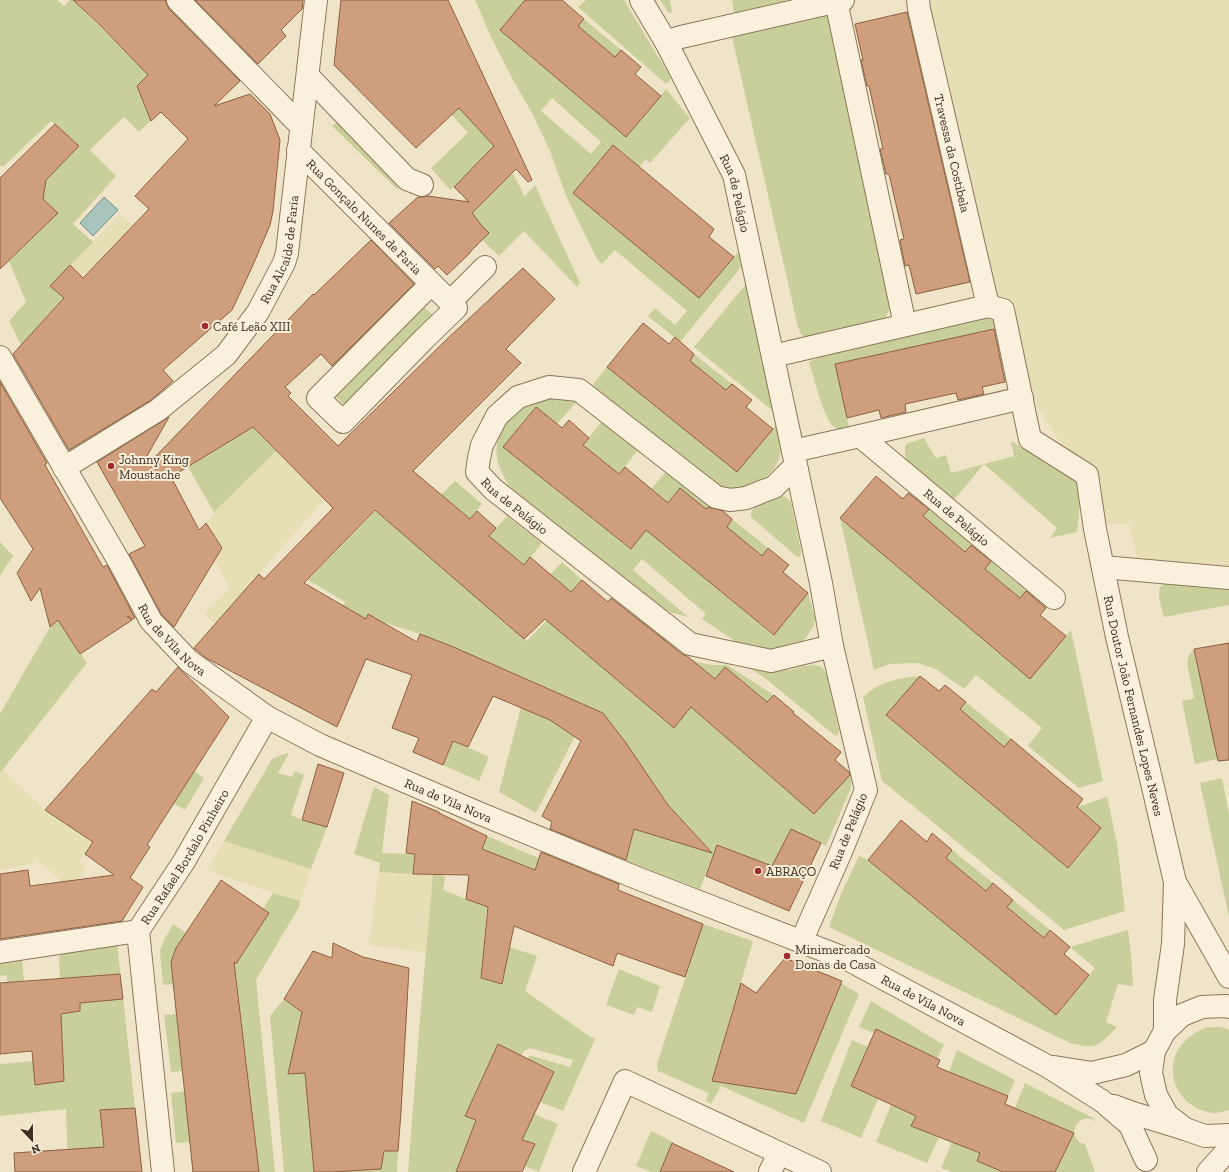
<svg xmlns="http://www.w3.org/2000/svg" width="1229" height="1172" viewBox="0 0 1229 1172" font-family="'Zilla Slab',serif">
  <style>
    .farmland { fill: #e6deb5 }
    .green { fill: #c9cf9b; fill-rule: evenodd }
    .water { fill: #a9c4bc; stroke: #6f938a }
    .building { fill: #cf9f7d; stroke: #8d5f41 }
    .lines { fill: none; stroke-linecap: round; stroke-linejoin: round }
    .minor-casing { stroke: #8d765c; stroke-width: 24 }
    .minor { stroke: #faf1dc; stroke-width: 22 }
    .poi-dot { fill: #9e2a2b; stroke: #f7eed8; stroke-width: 1.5 }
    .labels { text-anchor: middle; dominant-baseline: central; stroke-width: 4; stroke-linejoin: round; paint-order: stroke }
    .street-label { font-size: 13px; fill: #3d2e20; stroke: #f7eed8 }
    .poi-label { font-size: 13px; fill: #3d2e20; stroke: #f7eed8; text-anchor: start }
  </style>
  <rect width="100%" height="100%" fill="#f0e4c8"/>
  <g class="farmland">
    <path d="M929,0H1229V570L1138,563L1129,524H1105L1091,463L1063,448L1030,395L1010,300L997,299L926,6Z"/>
    <path d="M120,214L133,225L82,277L70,265Z"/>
    <path d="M276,451L324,500L215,624L204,613L230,588L215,560L222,548L206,523L222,503Z"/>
    <path d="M2,770L45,810L93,842L79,862L87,867L71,889L33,857V864L0,870V773Z"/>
    <path d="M224,841L311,869L300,901L207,871Z"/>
    <path d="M379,872L433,874L426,952L369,945Z"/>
  </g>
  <g class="green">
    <path d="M0,0H57L64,6L70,0H73L123,49L129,44L153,70L137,86L151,120L139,132L124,117L90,150L116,176L73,224L93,242L50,286L64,298L21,345L9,321L26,302L9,261L57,213L35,191L79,146L51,121L3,167L0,165Z"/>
    <path d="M475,0H525L500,30L626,137L666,89L690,118L650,163L646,159L639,167L613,145L573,193L699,298L739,251L741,267L680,342L648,316L655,308L675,325L687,311L615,250L602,264L597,259L566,196L550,151L532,113L513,80L491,37ZM552,98L601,142L591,154L541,111Z"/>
    <path d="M586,0H624L671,78L669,82L665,83L578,7Z"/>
    <path d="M660,0H670L672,12L669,13Z"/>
    <path d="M732,0H785V1L734,13Z"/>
    <path d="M823,13L829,16L891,307L884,320L808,339C802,336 800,333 798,327L732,37L733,34Z"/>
    <path d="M584,19L621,50L615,57L578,26Z"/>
    <path d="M478,64L483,73L474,83L489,113L475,126L494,146L503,181L513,173L522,191L524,197L535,185L580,283L577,287L524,231L499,256L482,240L489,233L460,205L472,193L460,180L450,190L431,168L468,133L452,115L444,96Z"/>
    <path d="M337,122L401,184L397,189L332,126Z"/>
    <path d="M746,284L773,411L694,347Z"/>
    <path d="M421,304L436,318L346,407L332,393Z"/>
    <path d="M984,313L994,318L999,328L835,364L850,431C844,432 838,430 833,426C824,418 813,375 809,362L836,350Z"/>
    <path d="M694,354L732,384L726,390L690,361Z"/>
    <path d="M607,367L737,472L776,425C778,433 783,444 781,452C775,481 745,491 718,489L591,387Z"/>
    <path d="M545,395L578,400L557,424L535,407L504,447L630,549L646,530L773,635L808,593L815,618L814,626L805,639L793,647L775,652L744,647L702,619L706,614L642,559L633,570L688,617L670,612L652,602L513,493C501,472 489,453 502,430C506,423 511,415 518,410C525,403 537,400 545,395Z"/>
    <path d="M603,420L638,450L619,474L583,445Z"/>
    <path d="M253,427L276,451L214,512L188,467Z"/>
    <path d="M924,438L936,458L946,455L951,473L1014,456L1011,441L1082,484L1077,532L1050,538L1057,528L984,464L954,500L907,461L905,455V446L908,443Z"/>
    <path d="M669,468L712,502L706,509L680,488L663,509L646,495Z"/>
    <path d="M414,471L441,495L455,481L482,504L470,519L407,537L527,641L547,620L674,728L691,707L814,814L851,773V788L826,846L791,829L772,866L717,845L700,889L626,861L634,829L652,834L668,805L604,714L455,648L420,634L382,622L368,614L360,632L320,640L345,602L308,580Z"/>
    <path d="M783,496L787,498L791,502L801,551V554L800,557L796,556L751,517V513L755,506Z"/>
    <path d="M929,509L971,544L965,552L923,516Z"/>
    <path d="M507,516L542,543L524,565L489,536Z"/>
    <path d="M840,518L1030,678L1071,630L1103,781L1079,788L1028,746L1042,728L976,675L964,689L936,669L917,663L890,664L874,670Z"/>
    <path d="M732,519L768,548L762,556L727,527Z"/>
    <path d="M0,542L13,556L0,576Z"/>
    <path d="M991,561L1026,591L1020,598L985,569Z"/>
    <path d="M562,562L582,580L565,599L543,582Z"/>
    <path d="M1171,583L1229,588V605L1164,617C1162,609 1154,587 1164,584C1167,583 1169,584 1171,583Z"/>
    <path d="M635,611L668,640L661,647L628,619Z"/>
    <path d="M58,621L87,663L0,773V714L50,627Z"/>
    <path d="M1194,649L1218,759L1195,764L1182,701L1194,698L1187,663L1189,655Z"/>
    <path d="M688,657L697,662L712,665H727L774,695L767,702L725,667L708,687Z"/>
    <path d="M816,665C824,667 825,671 828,678L839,732L837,736L833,734L765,678L752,670L753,668L777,670H790L803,666Z"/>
    <path d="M920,676L886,716L1068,868L1101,828L1077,807L1107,797L1117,843L1125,911L1064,930L912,805L882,781L863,697C881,681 897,678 920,676Z"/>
    <path d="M966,702L1011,739L1004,747L960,709Z"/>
    <path d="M521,707L550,720L575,736L536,813L499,792Z"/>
    <path d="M453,741L489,757L479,781L443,765Z"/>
    <path d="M289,753L278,773L292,777L295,771L304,775L291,815L302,820L327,827L311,869L224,841L272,759L281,755Z"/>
    <path d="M194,771L204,778L185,810L173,803Z"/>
    <path d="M1222,778L1229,814V917L1200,783Z"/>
    <path d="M374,787L389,795L382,853L415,854L413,874L379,872L380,863L354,854Z"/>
    <path d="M487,836L539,858L534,870L482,850Z"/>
    <path d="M952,850L993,883L986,891L946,858Z"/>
    <path d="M859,856L868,860L1056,1015L1095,968L1070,947L1128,930L1131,953L1133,986L1118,984L1106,1022L1117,1027C1098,1046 1098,1050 1070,1043L829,927L841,894Z"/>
    <path d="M433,874L445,876L443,890L487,907L481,978L502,983L510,947L537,956L525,991L589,1036L595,1039L563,1111L540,1102L554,1071L528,1059L529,1056H532L570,1067L573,1060L530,1048L524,1051L521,1056L498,1044L465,1115L476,1120L456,1172H408L420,1018Z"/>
    <path d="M273,893L300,901L299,907L256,980L275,1172H259L235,966L269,913L263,909Z"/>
    <path d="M1013,900L1050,930L1044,938L1007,907Z"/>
    <path d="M173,924L186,933L176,948L171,962L174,984L163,985L160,951L164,940Z"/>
    <path d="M703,924L753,941L712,1081L796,1094L841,983L859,994L804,1123L721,1086L711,1104L706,1101L709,1093L658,1071L657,1064Z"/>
    <path d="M117,942L142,1172H68L66,1109L0,1116V1064L33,1061L35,1085L64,1081L59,953Z"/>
    <path d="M22,959L24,981L7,983V975L0,976V962Z"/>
    <path d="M619,969L660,986L652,1012L637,1007L634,1015L606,1005Z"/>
    <path d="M284,999L302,1012L288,1074L305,1073L314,1172H284L270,1016Z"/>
    <path d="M871,1001L944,1045L937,1059L876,1030L874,1033L859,1027Z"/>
    <path d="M176,1014L182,1071L171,1072L164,1015Z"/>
    <path d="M1221,1027L1229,1030V1110C1224,1111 1219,1113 1214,1113C1176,1109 1158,1065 1187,1039C1192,1034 1199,1030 1205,1028C1210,1027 1216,1027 1221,1027Z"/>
    <path d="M852,1040L868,1047L851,1086L878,1099L861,1138L821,1121Z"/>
    <path d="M957,1050L1015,1080L1008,1096L949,1072Z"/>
    <path d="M1025,1083L1093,1118L1095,1121C1085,1115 1075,1120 1074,1133C1076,1139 1079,1143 1085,1144L1095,1172H1055L1074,1133L1015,1108Z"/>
    <path d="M185,1091L190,1142L176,1143L171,1093Z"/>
    <path d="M891,1105L916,1116L911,1126L939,1137L927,1163L876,1142Z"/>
    <path d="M534,1114L558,1124L539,1172L525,1166L535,1144L522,1140Z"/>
    <path d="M651,1131L673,1142L660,1172H651L636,1166Z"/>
    <path d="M952,1142L980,1153L977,1161L1003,1172H952L941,1168Z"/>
    <path d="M384,1151H398L397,1172H332L381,1169Z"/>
  </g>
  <path class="water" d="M104,197L118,210L93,236L80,223Z"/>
  <g class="building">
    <path d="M73,0H166V3L169,9L240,81L214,106L250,94L270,114L280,140L273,211L270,225L253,265L232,310L163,370L173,381L151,400L69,450L13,354L64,298L50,286L70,265L83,278L149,209L135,196L188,139L161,112L151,121L137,86L148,75L99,24Z"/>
    <path d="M195,0H303L302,9L281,30L286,36L258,64Z"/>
    <path d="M341,0H448L532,180L528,182L516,169L472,213L483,227L489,233L470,252V253L447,275L438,266L435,269L389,223L418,197H423L428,196L469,202L454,187L494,146L459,108L416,148L334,65Z"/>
    <path d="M525,0H562L584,19L578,26L615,57L621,50L641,67L635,74L661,96L626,137L500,30Z"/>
    <path d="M907,12L970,282L916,294L909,265L905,266L900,240L904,239L889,174H886L880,149H883L869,86H867L861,60H863L855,24Z"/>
    <path d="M55,124L79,146L46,180L43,199L58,213L0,269V178Z"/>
    <path d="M613,145L714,229L709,237L734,257L699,298L573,193Z"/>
    <path d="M371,240L414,284L332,366L321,354L285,387L291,393L288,396L338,446L445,341L523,268L555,299L506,349L521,363L413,471L470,519L477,511L496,528L489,536L524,565L530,557L571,592L582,580L608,602L611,598L682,654L687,656L715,679L725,667L767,702L774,695L794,712L793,713L841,752L835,760L849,772L850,775L814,814L691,707L674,728L545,619L524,639L375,510L304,583L366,619L368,614L417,642L420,634L451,646L603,713L626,743L668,805L712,853L634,829L626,860L550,829L552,822L542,816L581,741L550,720L493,696L468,747L453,741L443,765L413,752L419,738L392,728L412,675L366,659L337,727L206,658L194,648L259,574L264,579L333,508L253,427L171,477L199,530L206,523L222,548L174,627L161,614L129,554L145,546L97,462L169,417L147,456L152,460L313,294L314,295Z"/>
    <path d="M643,323L669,344L675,337L694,354L690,361L726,390L732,384L752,400L746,407L773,429L737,472L607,367Z"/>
    <path d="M994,329L1005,382L982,387L984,394L958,400L956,393L905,404L906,412L881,418L879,410L847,418L835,364Z"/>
    <path d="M0,382L47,463L45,465L103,567L107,565L135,618L133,619L127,616L132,620L80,654L58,620L50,627L40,588L31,601L17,573L33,549L0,498Z"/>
    <path d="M536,407L562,428L569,420L589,438L583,445L619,474L625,467L668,503L680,488L706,509L708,507L723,511L732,519L727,527L762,556L768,548L789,565L783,572L808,593L774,635L646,530L631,549L503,447Z"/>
    <path d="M876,476L903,499L908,493L929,509L923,516L965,552L971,545L991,561L985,569L1020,598L1026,591L1046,608L1040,615L1066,636L1030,679L840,518Z"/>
    <path d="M1229,643V760L1218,761L1194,649Z"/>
    <path d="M178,667L229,717L147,845L150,847L130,878L143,887L122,921L0,939V874L28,870L30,886L114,875L85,854L93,842L45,810L152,689L156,692Z"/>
    <path d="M920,676L939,691L945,685L966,702L960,709L1004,747L1011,739L1063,783L1083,799L1077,807L1101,828L1068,868L886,715Z"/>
    <path d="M318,764L344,773L327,827L302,820Z"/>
    <path d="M412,801L439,812V813L487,836L482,849L535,870L541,852L619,884L618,890L703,924L685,977L617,953L613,966L514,926L502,984L481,978L488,907L466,899L469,875L413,874L415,854L406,853Z"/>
    <path d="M901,820L927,842L932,833L952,850L946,858L986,891L993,883L1013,900L1007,907L1044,938L1050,930L1070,947L1064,954L1089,975L1056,1015L868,860Z"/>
    <path d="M791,829L821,843L789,911L706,876L717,845L772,866Z"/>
    <path d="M221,880L269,913L236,964L234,962L259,1172H193L171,962L176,948Z"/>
    <path d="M333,943L363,957L409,968L401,1112L398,1151H384L381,1169L332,1172H314L305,1073L288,1074L302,1012L284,999L313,951L332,958Z"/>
    <path d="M785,958L842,981L796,1094L712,1081L741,983L756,993Z"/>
    <path d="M120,974L123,999L80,1003V1011L61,1014L64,1081L35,1085L32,1051L0,1054V983Z"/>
    <path d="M876,1029L940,1060L937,1067L1008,1096L1005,1104L1074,1133L1055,1172H1003L977,1161L980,1153L911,1126L916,1116L851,1086Z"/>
    <path d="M498,1044L554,1072L522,1140L535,1144L522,1172H456L476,1120L465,1116Z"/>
    <path d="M135,1108L142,1172H15L14,1153L104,1147L100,1110Z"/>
    <path d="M672,1143L734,1172H660Z"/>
  </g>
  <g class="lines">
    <g class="minor-casing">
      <g id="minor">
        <path d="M178,0L301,126"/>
        <path id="s1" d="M641,0L666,42L734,175L793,451L821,583L832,646L866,790L840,854L801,942"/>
        <path id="s2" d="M918,0L919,9L988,306"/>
        <path d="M836,1L905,325"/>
        <path d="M666,42L681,37L843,0"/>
        <path d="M308,76L407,179L422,185"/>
        <path id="s3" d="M298,150L456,308L424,339L343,422L318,398L431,284"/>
        <path d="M450,302L485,267"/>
        <path id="s4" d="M773,356L988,306L1003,310L1030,439L1087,475L1095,529L1117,637L1152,783L1175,882L1173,944L1165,1000V1031"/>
        <path id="s5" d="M0,357L120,563L151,621L189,661L267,717L320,745L481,814L637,878L849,960L1047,1066L1102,1101L1130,1125L1146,1160"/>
        <path d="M860,436L1022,398"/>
        <path id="s6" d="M793,451L860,436L1054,598"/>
        <path id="s7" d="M64,468L158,410L226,355L258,312L284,263L287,253C296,169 307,85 316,0"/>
        <path id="s8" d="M797,470L790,471L774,487L746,498L730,500L716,497L579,390L549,387L518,397L497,416L482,445L479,458L477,472L493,489L690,644L771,661L832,646"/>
        <path d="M1103,567L1229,578"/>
        <path d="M1175,882L1229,977"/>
        <path d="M0,952L138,931"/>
        <path d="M1054,1067L1092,1073L1126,1065L1154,1051"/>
        <path d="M1114,1106L1133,1113L1185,1129L1205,1136L1229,1135"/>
        <path d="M1185,1129L1167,1115L1156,1095L1151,1073L1154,1051L1165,1031L1182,1015L1202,1007L1225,1006L1229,1007"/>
        <path id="s9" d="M163,1172L138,931L183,863L267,717"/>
        <path d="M584,1172L625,1081L820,1172"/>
        <path d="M770,1172L779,1153"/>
        <path d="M1208,1172L1229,1149"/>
      </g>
    </g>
    <use href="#minor" class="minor"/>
  </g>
  <g class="poi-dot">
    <circle cx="205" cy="326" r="4"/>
    <circle cx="111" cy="466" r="4"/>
    <circle cx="758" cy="871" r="4"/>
    <circle cx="787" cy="956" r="4"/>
  </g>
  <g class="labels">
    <g class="street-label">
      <text stroke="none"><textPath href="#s2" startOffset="157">Travessa da Costibela</textPath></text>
      <text stroke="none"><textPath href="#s1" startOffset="216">Rua de Pelágio</textPath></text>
      <text stroke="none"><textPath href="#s3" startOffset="94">Rua Gonçalo Nunes de Faria</textPath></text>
      <text stroke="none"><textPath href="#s7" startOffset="319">Rua Alcaide de Faria</textPath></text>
      <text stroke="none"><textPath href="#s8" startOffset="466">Rua de Pelágio</textPath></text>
      <text stroke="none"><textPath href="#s6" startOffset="195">Rua de Pelágio</textPath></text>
      <text stroke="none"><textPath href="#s5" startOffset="332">Rua de Vila Nova</textPath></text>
      <text stroke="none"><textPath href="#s4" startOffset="671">Rua Doutor João Fernandes Lopes Neves</textPath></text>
      <text stroke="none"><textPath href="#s5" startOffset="655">Rua de Vila Nova</textPath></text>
      <text transform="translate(848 831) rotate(-68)">Rua de Pelágio</text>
      <text stroke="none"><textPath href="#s9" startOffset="330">Rua Rafael Bordalo Pinheiro</textPath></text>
      <text stroke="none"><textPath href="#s5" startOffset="1171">Rua de Vila Nova</textPath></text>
    </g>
    <g class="poi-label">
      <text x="213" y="326">Café Leão XIII</text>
      <text x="119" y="459">Johnny King<tspan x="119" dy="15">Moustache</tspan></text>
      <text x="766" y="871">ABRAÇO</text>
      <text x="795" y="949">Minimercado<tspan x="795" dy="15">Donas de Casa</tspan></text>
    </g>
  </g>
  <g transform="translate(32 1140) rotate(158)" stroke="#f7eed8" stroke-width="3" paint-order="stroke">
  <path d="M0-3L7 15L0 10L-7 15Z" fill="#3d2e20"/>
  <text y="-6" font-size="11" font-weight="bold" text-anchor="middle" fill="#3d2e20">N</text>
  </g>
</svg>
